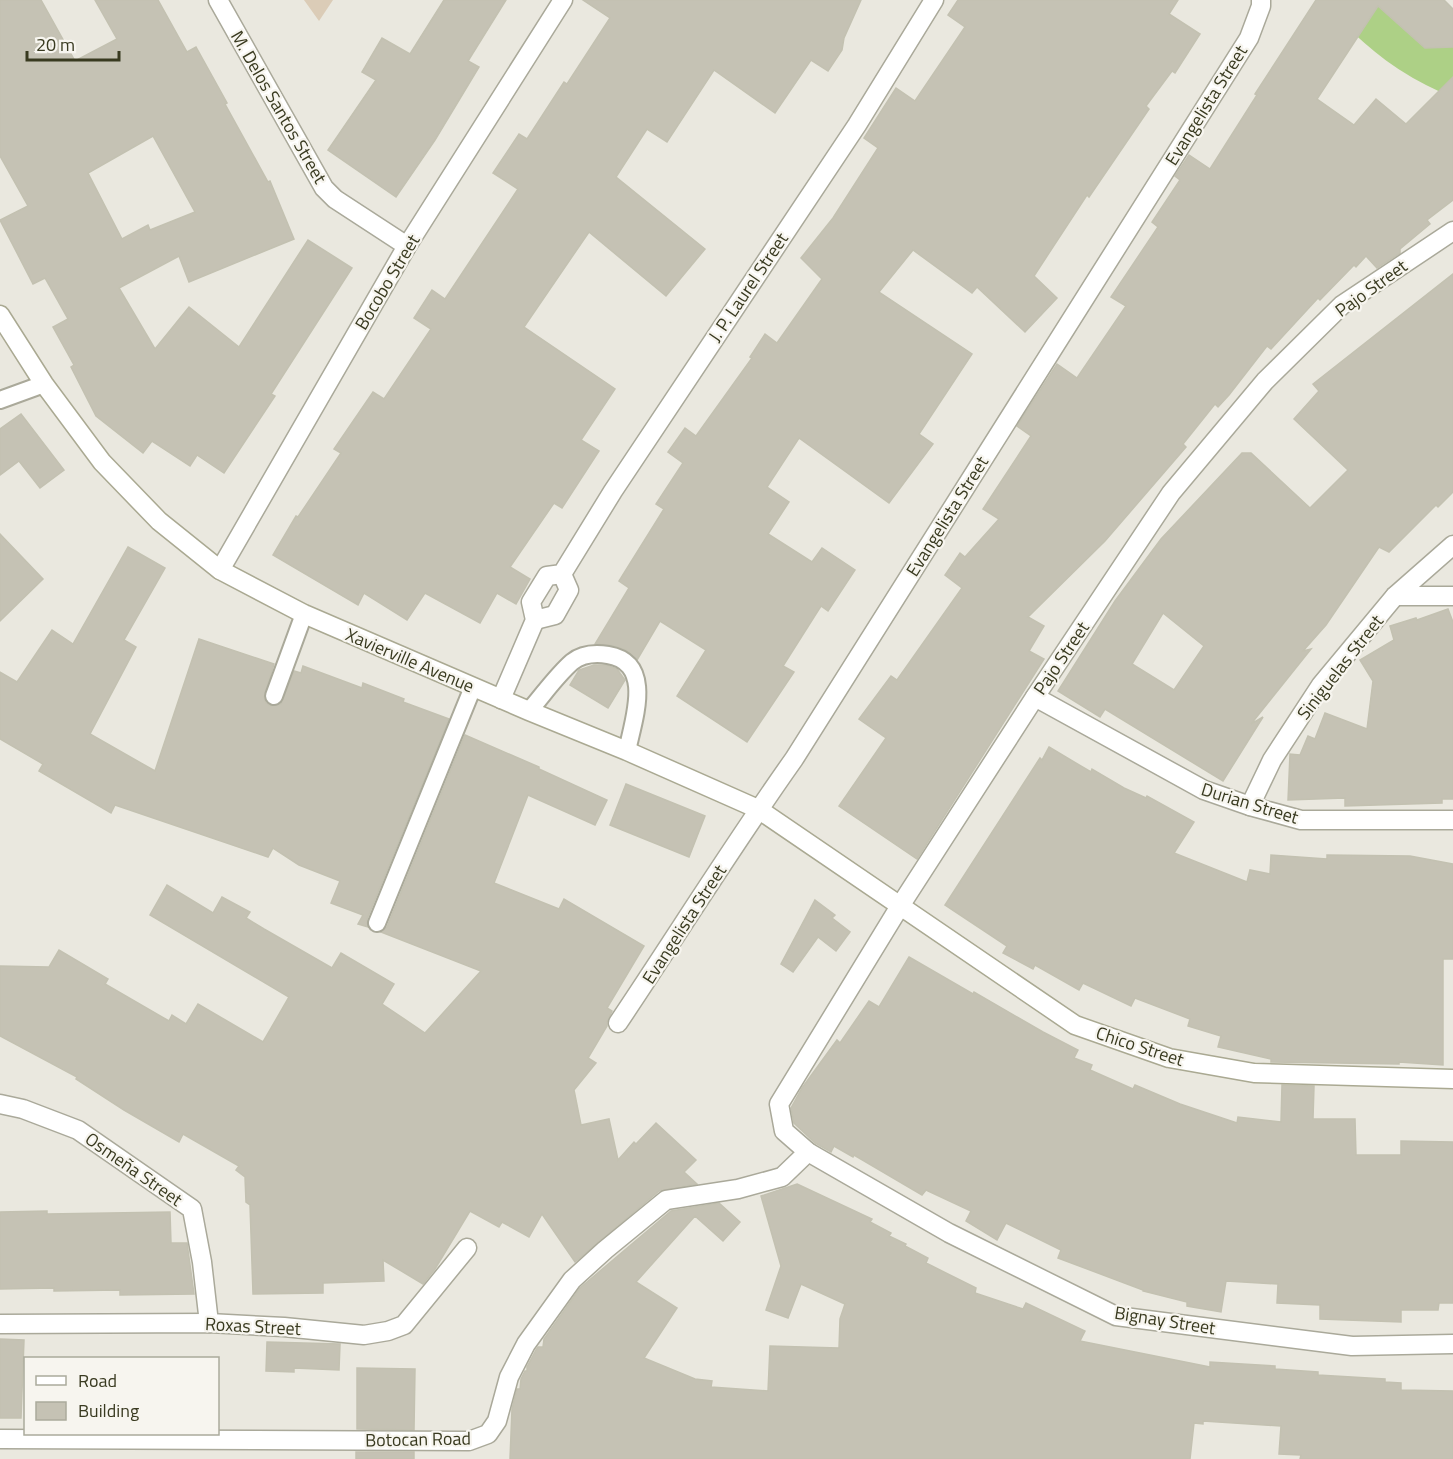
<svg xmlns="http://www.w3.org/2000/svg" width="1453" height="1459" viewBox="0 0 1453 1459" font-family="'Titillium Web',sans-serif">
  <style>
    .green { fill: #dbccb7 }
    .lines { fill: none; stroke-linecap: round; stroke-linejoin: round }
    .river { stroke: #add086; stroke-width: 56 }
    .building { fill: #c5c2b4; stroke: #c3c1b1; stroke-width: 1.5; fill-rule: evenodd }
    .lane-casing { stroke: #aaa99a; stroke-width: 20 }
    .street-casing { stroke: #aaa99a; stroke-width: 21 }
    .secondary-casing { stroke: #aaa992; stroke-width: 21 }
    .lane { stroke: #fff; stroke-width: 16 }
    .street { stroke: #fff; stroke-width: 18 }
    .secondary { stroke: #fff; stroke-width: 18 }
    .labels { text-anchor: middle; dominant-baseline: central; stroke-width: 4.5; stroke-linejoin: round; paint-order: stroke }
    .street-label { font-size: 18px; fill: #393a20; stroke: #f7f5ef }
  </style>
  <rect width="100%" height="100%" fill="#eae8df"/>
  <path class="green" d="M304,0H333L319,21Z"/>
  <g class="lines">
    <path class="river" d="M1359,0C1390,30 1413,49 1453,67"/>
  </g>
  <g class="building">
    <path d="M0,0H41L75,61L117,39L95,0H158L187,52L196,47L227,103L225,104L268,182L270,181L294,239L189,282L179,256L119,288L155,349L189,307L239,347L308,240L352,268L271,394L275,396L224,473L197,455L190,466L152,441L143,453L96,416L71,367L74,365L53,327L68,319L45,278L33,284L0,220L28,206L0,156ZM153,136L195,212L150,230L148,225L122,239L88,173Z"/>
    <path d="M444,0H506L468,61L479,67L435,140L396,197L328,150L376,80L362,72L382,38L410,54Z"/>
    <path d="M583,0H861L844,38L842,50L828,71L811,60L775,113L714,70L667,142L647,129L616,177L705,249L666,296L589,232L524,327L615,389L581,440L599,451L562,508L554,503L510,567L530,579L516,604L497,593L480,623L425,593L407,620L364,593L358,605L273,555L296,516L298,517L341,453L334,449L373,392L384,399L431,329L414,318L432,290L445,299L518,189L493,173L519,134L527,139L564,82L567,84L610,18Z"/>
    <path d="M958,0H1178L1169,14L1200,34L1175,73L1172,71L1146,106L1149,109L1089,197L1087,195L1034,276L1057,298L1025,332L977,287L972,293L913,250L879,292L972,354L919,434L933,444L889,503L799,438L767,487L789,502L768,534L812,562L822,548L855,570L828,611L821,606L783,666L794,672L747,742L677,696L706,650L660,621L637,660L626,650L610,645L595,644L629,588L619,581L664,509L656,504L683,463L668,452L685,428L696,436L752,358L750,357L765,334L777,343L822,279L801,258L833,218L878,148L864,138L896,88L915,101L965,27L948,15Z"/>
    <path d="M1316,0H1444L1453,9V47L1425,48L1378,6L1317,99L1354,125L1376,99L1406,124L1453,77V200L1427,220L1430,224L1400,249V253L1377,268L1366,256L1356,267L1354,265L1320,300L1318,298L1271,349L1267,346L1229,395L1218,407L1215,404L1183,444L1186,447L1105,541L1028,617L1044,626L1029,651L1044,659L917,859L839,806L886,738L859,719L891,676L897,680L962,588L945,575L960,553L965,557L999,519L983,509L1031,436L1017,426L1057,364L1077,378L1126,306L1111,297L1158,227L1152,222L1180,180L1175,176L1189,155L1210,169L1257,95L1255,94Z"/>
    <path d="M1453,274V492L1438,507L1436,505L1389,552L1379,547L1326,625L1303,651L1311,649L1251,724L1263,717L1223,781L1105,709L1100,717L1058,691L1115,601L1161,539L1242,453H1251L1310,508L1348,470L1294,419L1319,391L1313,384ZM1163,613L1204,646L1174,690L1132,664Z"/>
    <path d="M21,414L64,470L40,488L19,461L0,475V429Z"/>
    <path d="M0,534L43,579L0,621Z"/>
    <path d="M128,547L165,568L124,640L136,647L90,734L155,771L199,639L274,664L264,697L266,703L271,706L281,704L294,671L301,673L303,666L362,688L363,683L404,699L403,702L449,719L367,919L368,927L358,924L363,915L331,903L340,881L299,865L273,848L268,857L115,805L111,813L39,771L43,764L0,739V672L17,682L52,630L73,644Z"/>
    <path d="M1448,609L1453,622V799H1442V803L1345,806V798L1288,800L1290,754L1300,755L1308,736L1315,739L1325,713L1367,729L1373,681L1360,660L1394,640L1390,626L1416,618L1417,620Z"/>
    <path d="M594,665H606L617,669L625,680L608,708L570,685L579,670Z"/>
    <path d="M465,735L539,767V769L607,800L595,825L528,795L494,883L559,909L564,899L644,946L607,1008L612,1011L607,1022V1026L588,1058L596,1063L574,1090L581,1125L609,1119L618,1160L634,1142L636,1144L656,1123L696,1160L684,1172L697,1184L659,1191L575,1262L542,1214L529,1237L502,1222L499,1227L470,1211L435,1269L423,1284L383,1260L384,1281L323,1283V1293L253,1294L250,1205L246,1202L245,1177L236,1170L239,1166L183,1134L179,1142L124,1110L76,1079L77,1077L0,1036V966L49,967L59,950L108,979L105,984L169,1021L172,1015L186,1024L198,1004L263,1042L289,997L150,915L167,885L213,913L222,897L250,912L246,918L264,929L332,968L341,953L394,984L382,1004L425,1033L481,971L381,932L387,927Z"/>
    <path d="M1049,747L1091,772L1092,769L1124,788L1146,798L1147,796L1194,822L1174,853L1247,882L1250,870L1270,874L1271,855L1327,859V855L1410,856L1453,864V959H1443V1065L1399,1062V1064L1271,1062V1059L1218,1047L1221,1036L1188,1026L1190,1019L1135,998L1131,1006L1083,983L1079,990L1035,965L1033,969L1003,953L1007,946L945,905L1040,758L1042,760Z"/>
    <path d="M626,784L705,816L689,857L610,825Z"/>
    <path d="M815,900L835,915L832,918L850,932L836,951L818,937L793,972L781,964Z"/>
    <path d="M909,957L973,994L974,992L1043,1032L1078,1050L1074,1058L1092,1065L1090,1070L1133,1089L1135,1085L1180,1104L1237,1123L1238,1117L1281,1122L1282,1085L1314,1086L1313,1119H1355L1356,1155H1401V1141L1453,1142V1303H1439L1438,1310H1401V1322L1320,1319V1305L1277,1303L1278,1284L1226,1281L1221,1312L1187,1306V1302L1143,1291V1290L1058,1258L1061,1250L1006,1223L997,1240L966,1221L971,1211L926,1190L922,1195L854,1155L853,1157L834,1146L831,1152L815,1143L794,1123L791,1108L802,1088L837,1040L840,1043L869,1001L879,1007Z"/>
    <path d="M797,1184L872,1219L870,1222L891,1233L889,1236L906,1244L905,1246L928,1258L926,1263L976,1288L975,1293L1023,1309L1026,1303L1085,1331L1080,1341L1210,1367V1362L1275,1366V1369L1318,1372V1375L1385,1379V1382L1401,1383V1390L1453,1391V1459H1300L1301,1455L1279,1454L1281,1426L1203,1421V1424L1194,1423L1190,1459H510L512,1409L517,1389H520L521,1379L525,1371H527V1367L536,1350L538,1347H543L544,1339L580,1288L671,1211L719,1203L740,1222L723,1241L695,1216L636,1282L677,1308L644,1358L695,1379L712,1381L711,1387L768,1391L770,1346L839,1348L840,1319L845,1304L801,1284L788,1318L766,1310L781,1266L761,1196Z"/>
    <path d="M47,1211V1214L170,1212L171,1243H187L194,1294L120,1295V1290L54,1291V1288L0,1289V1212Z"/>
    <path d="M0,1339L24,1340L21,1418H0Z"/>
    <path d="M267,1342L340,1344L339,1370L294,1368V1372L266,1371Z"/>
    <path d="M357,1368L415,1369L414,1430L357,1429Z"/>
    <rect x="356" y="1452" width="58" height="7"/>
  </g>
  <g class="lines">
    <g class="lane-casing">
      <g id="lane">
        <path d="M0,400L44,384"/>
        <path d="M274,696L304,614"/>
        <path d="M529,711C543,695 556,676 572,662C582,654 595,653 608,655C655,663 633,721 627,751"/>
        <path d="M377,923L473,687"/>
      </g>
    </g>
    <g class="street-casing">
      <g id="street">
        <path d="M218,0L324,188L335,199L407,246"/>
        <path d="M1453,231L1342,305L1265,381L1171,493L1035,697L900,906L779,1104L784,1131L808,1152L949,1233L1116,1316L1352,1346L1453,1344"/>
        <path d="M220,570L407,246L563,0"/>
        <path d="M1395,596H1453"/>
        <path d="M535,620L555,615L569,590L562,574"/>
        <path d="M1035,697L1204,790L1250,806L1301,820H1453"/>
        <path d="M501,699L535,620L531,602L547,576L562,574L613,491L857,125L934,0"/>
        <path d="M1250,806L1272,760L1321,685L1395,596L1453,545"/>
        <path d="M618,1023C677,935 733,845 794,759L1249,38L1261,6V0"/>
        <path d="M0,1104L23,1109L78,1130L192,1209L202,1262L209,1323"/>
        <path d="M0,1324L209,1323L284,1327L364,1335L388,1331L404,1325L467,1248"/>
        <path d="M0,1439L469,1441L488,1434L497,1421L509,1377L526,1344L572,1280L605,1250L666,1200L738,1189L782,1177L808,1152"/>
      </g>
    </g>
    <g class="secondary-casing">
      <path id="secondary" d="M0,315L44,384L102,462L159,521L220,570L304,614L529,711L627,751L758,809L1075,1025L1169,1058L1254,1073L1453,1079"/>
    </g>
    <use href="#lane" class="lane"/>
    <use href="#street" class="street"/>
    <use href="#secondary" class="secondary"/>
  </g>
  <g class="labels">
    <g class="street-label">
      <text transform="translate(1206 105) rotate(-58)">Evangelista Street</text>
      <text transform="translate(279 107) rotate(60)">M. Delos Santos Street</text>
      <text transform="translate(387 282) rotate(-59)">Bocobo Street</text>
      <text transform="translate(748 287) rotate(-56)">J. P. Laurel Street</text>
      <text transform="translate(1371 288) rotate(-36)">Pajo Street</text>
      <text transform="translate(947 516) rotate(-58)">Evangelista Street</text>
      <text transform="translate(1061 658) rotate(-56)">Pajo Street</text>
      <text transform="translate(410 660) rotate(23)">Xavierville Avenue</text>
      <text transform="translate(1340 667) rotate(-52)">Siniguelas Street</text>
      <text transform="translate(1250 803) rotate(17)">Durian Street</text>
      <text transform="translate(684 924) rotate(-57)">Evangelista Street</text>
      <text transform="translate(1140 1046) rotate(18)">Chico Street</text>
      <text transform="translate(134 1169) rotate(35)">Osmeña Street</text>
      <text transform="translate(1165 1320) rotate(9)">Bignay Street</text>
      <text transform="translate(253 1326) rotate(3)">Roxas Street</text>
      <text transform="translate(418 1439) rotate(-1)">Botocan Road</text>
    </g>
  </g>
  <rect x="24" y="1357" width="195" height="78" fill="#f7f5ef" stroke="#abaa9c" stroke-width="1.5"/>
  <rect x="36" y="1376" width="30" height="9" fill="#ffffff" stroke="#abaa9c" stroke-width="1.5"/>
  <text x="78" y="1387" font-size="18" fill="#393a20">Road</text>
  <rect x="36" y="1402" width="30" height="18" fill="#c5c2b4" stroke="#abaa9c" stroke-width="1.5"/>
  <text x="78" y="1417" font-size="18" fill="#393a20">Building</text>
  <path d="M27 51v9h92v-9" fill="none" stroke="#393a20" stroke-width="3"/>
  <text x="36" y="51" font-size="18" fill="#393a20" stroke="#f7f5ef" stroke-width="4.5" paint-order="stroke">20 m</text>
</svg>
